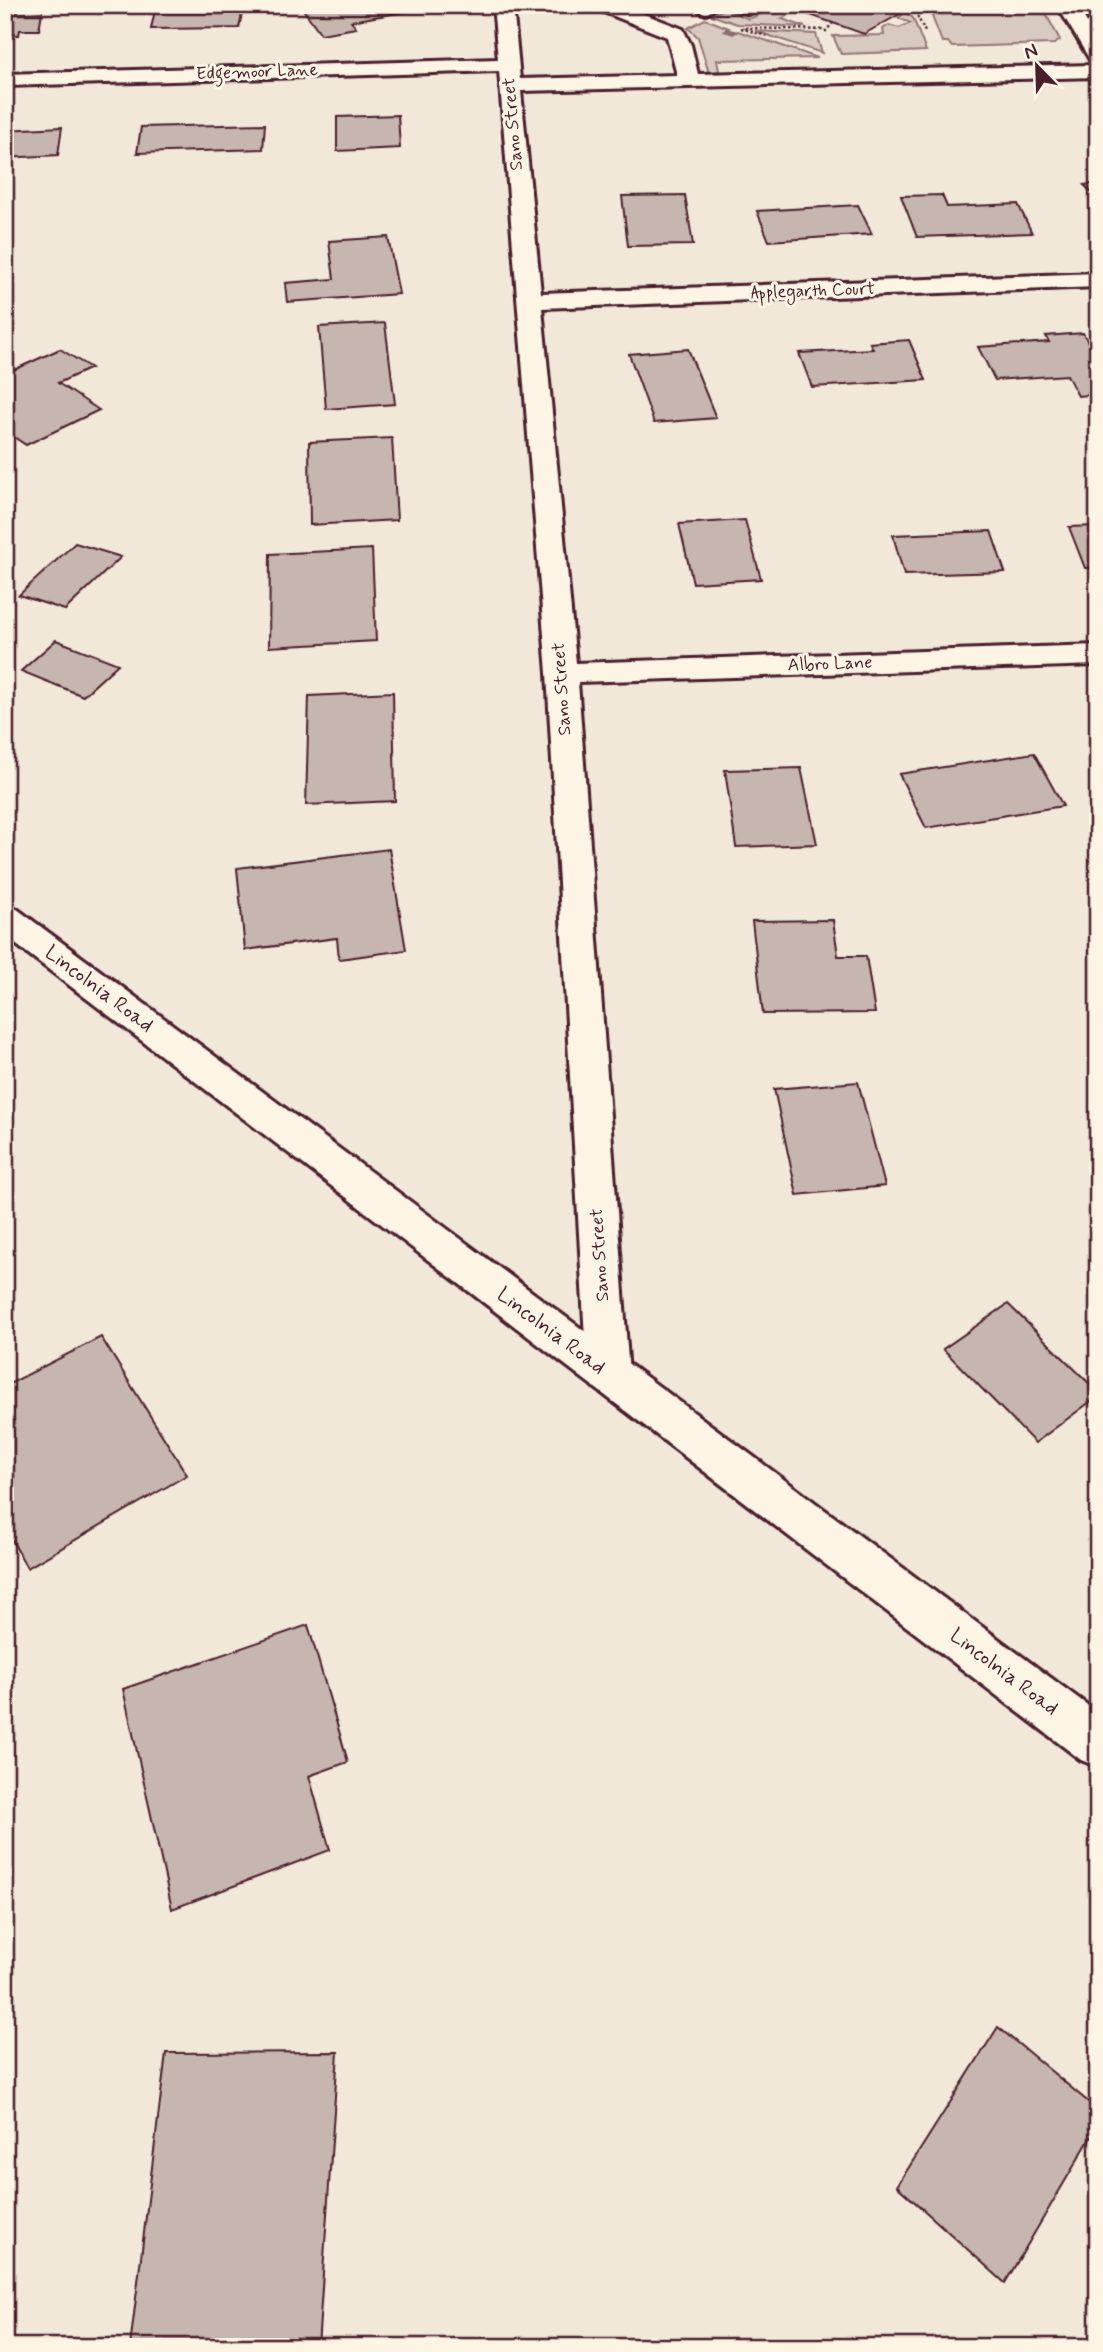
<svg xmlns="http://www.w3.org/2000/svg" width="1103" height="2352" viewBox="0 0 1103 2352" font-family="Mynerve,sans-serif">
  <style>
    .green { fill: #d8cac0; stroke: #917476; stroke-width: 2 }
    .lines { fill: none; stroke-linecap: round; stroke-linejoin: round }
    .stream { fill: #8b6d6f; fill-rule: evenodd }
    .building { fill: #c7b6af; stroke: #4a1f2b; stroke-width: 2 }
    .minor-casing { stroke: #4a1f2b; stroke-width: 6 }
    .major-casing { stroke: #4a1f2b; stroke-width: 6 }
    .path { stroke: #4a1f2b; stroke-width: 2.5; stroke-dasharray: 2.5 2.5; stroke-linecap: butt }
    .minor { fill: #fcf5e5; fill-rule: evenodd }
    .major { fill: #fcf5e5; fill-rule: evenodd }
    .labels { text-anchor: middle; dominant-baseline: central; stroke-width: 6; stroke-linejoin: round; paint-order: stroke }
    .far-street-label { font-size: 18px; fill: #4a1f2b; stroke: #fcf5e5 }
    .street-label { font-size: 21px; fill: #4a1f2b; stroke: #fcf5e5 }
  </style>
  <rect width="100%" height="100%" fill="#f1e8da"/>
  <filter id="ink" filterUnits="userSpaceOnUse"><feTurbulence type="fractalNoise" baseFrequency=".0143" numOctaves="2"/><feDisplacementMap in="SourceGraphic" scale="14" xChannelSelector="R" yChannelSelector="G"/><feConvolveMatrix kernelMatrix="1 2 1 2 8 2 1 2 1" color-interpolation-filters="sRGB"/></filter>
  <g filter="url(#ink)">
    <g class="green">
      <path d="M955,5L982,10L1000,5H1041L1060,40L1054,44L952,47L948,42H942L930,11Z"/>
      <path d="M778,6L794,11L782,19L805,27L737,24L711,15L725,9L749,19Z"/>
      <path d="M905,13L913,18L926,51L841,54L833,36L884,35L883,29L889,25L899,28L911,23L898,18Z"/>
      <path d="M705,19L729,28L724,31L733,34L738,31L818,58L717,60L719,71L709,73L698,37L688,28Z"/>
      <path d="M755,31L816,34L822,53Z"/>
    </g>
    <g class="lines">
      <path class="stream" d="M725,28L739,31L734,34L725,32Z"/>
    </g>
    <g class="building">
      <path d="M300,5H399L404,12L351,21L356,28L321,34Z"/>
      <path d="M718,5H772L749,16Z"/>
      <path d="M782,5H916L864,34Z"/>
      <path d="M243,9L239,28L151,29L155,10Z"/>
      <path d="M42,12L39,30H20L19,35H5V14Z"/>
      <path d="M398,115L400,148L337,151V117Z"/>
      <path d="M265,124L263,149L137,153L141,127Z"/>
      <path d="M62,127L58,155L5,158V130Z"/>
      <path d="M1098,183V199L1084,185Z"/>
      <path d="M685,195L693,245L628,246L622,196Z"/>
      <path d="M942,195L947,207L1018,204L1032,233L917,237L901,196Z"/>
      <path d="M858,205L872,234L769,241L757,211Z"/>
      <path d="M388,237L399,294L287,302L285,283L334,279L329,241Z"/>
      <path d="M385,323L395,404L326,409L319,327Z"/>
      <path d="M1083,333L1098,360V394L1078,396L1067,375L995,380L978,347L1049,342L1046,336Z"/>
      <path d="M909,340L926,380L812,387L799,353L873,349L870,343Z"/>
      <path d="M60,349L91,368L58,383L99,410L26,445L5,431V374Z"/>
      <path d="M688,349L716,418L654,423L629,354Z"/>
      <path d="M392,438L397,520L310,525L309,442Z"/>
      <path d="M745,520L761,579L693,583L679,524Z"/>
      <path d="M1098,526V568H1085L1069,527Z"/>
      <path d="M991,531L1005,572L904,575L893,535Z"/>
      <path d="M75,543L121,557L65,610L19,595Z"/>
      <path d="M372,549L376,641L269,647L270,554Z"/>
      <path d="M56,640L118,664L83,696L21,671Z"/>
      <path d="M393,692L395,801L306,805L309,696Z"/>
      <path d="M1034,753L1063,806L926,828L899,774Z"/>
      <path d="M801,768L817,844L736,847L725,770Z"/>
      <path d="M389,849L406,950L339,959L337,938L245,950L237,868Z"/>
      <path d="M833,920L838,956H866L875,1013L763,1014L752,921Z"/>
      <path d="M858,1082L885,1186L797,1195L774,1089Z"/>
      <path d="M1008,1304L1098,1392V1396L1035,1443L943,1349Z"/>
      <path d="M101,1337L187,1475L27,1568L5,1527V1386Z"/>
      <path d="M308,1625L348,1762L309,1776L330,1850L172,1909L123,1689Z"/>
      <path d="M998,2027L1098,2110V2125L1005,2283L897,2186Z"/>
      <path d="M338,2052L318,2347H130L166,2053Z"/>
    </g>
    <g class="lines">
      <g class="minor-casing">
        <g id="minor">
          <path d="M493,5H513L520,79L677,75L667,37L596,9L593,5H621L683,29L691,45L698,74L1093,65L1057,5H1077L1098,42V77L521,91L541,293L1098,273V287L542,308L576,663L1098,645V665L578,682L629,1374L623,1387L608,1392L593,1387L587,1374L547,673L499,71L5,86V74L498,59Z"/>
          <path d="M689,5H714L716,8L706,14Z"/>
        </g>
      </g>
      <g class="major-casing">
        <path id="major" d="M5,906L17,909L1098,1713V1767L1081,1760L5,936Z"/>
      </g>
      <g class="path">
        <path d="M913,7L926,34"/>
        <path d="M741,28L766,36"/>
        <path d="M745,28L825,30"/>
        <path d="M825,32L833,23"/>
      </g>
      <use href="#minor" class="minor"/>
      <use href="#major" class="major"/>
    </g>
  </g>
  <g class="labels">
    <g class="far-street-label">
      <text transform="translate(257 72) rotate(-2)">Edgemoor Lane</text>
      <text transform="translate(513 124) rotate(-95)">Sano Street</text>
      <text transform="translate(813 291) rotate(-2)">Applegarth Court</text>
      <text transform="translate(830 664) rotate(-2)">Albro Lane</text>
      <text transform="translate(562 689) rotate(-94)">Sano Street</text>
      <text transform="translate(600 1255) rotate(-94)">Sano Street</text>
    </g>
    <g class="street-label">
      <text transform="translate(99 989) rotate(37)">Lincolnia Road</text>
      <text transform="translate(551 1331) rotate(37)">Lincolnia Road</text>
      <text transform="translate(1004 1672) rotate(37)">Lincolnia Road</text>
    </g>
  </g>
  <rect width="1103" height="2352" fill="none" stroke="#fcf5e5" stroke-width="28"/>
  <rect x="14" y="14" width="1075" height="2324" fill="none" stroke="#4a1f2b" stroke-width="2.5" filter="url(#ink)"/>
  <g transform="translate(1037 66) rotate(337)" stroke="#fcf5e5" stroke-width="5" paint-order="stroke">
  <path d="M0-5L12 26L0 18L-12 26Z" fill="#4a1f2b"/>
  <text y="-10" font-size="19" font-weight="bold" text-anchor="middle" fill="#4a1f2b">N</text>
  </g>
</svg>
